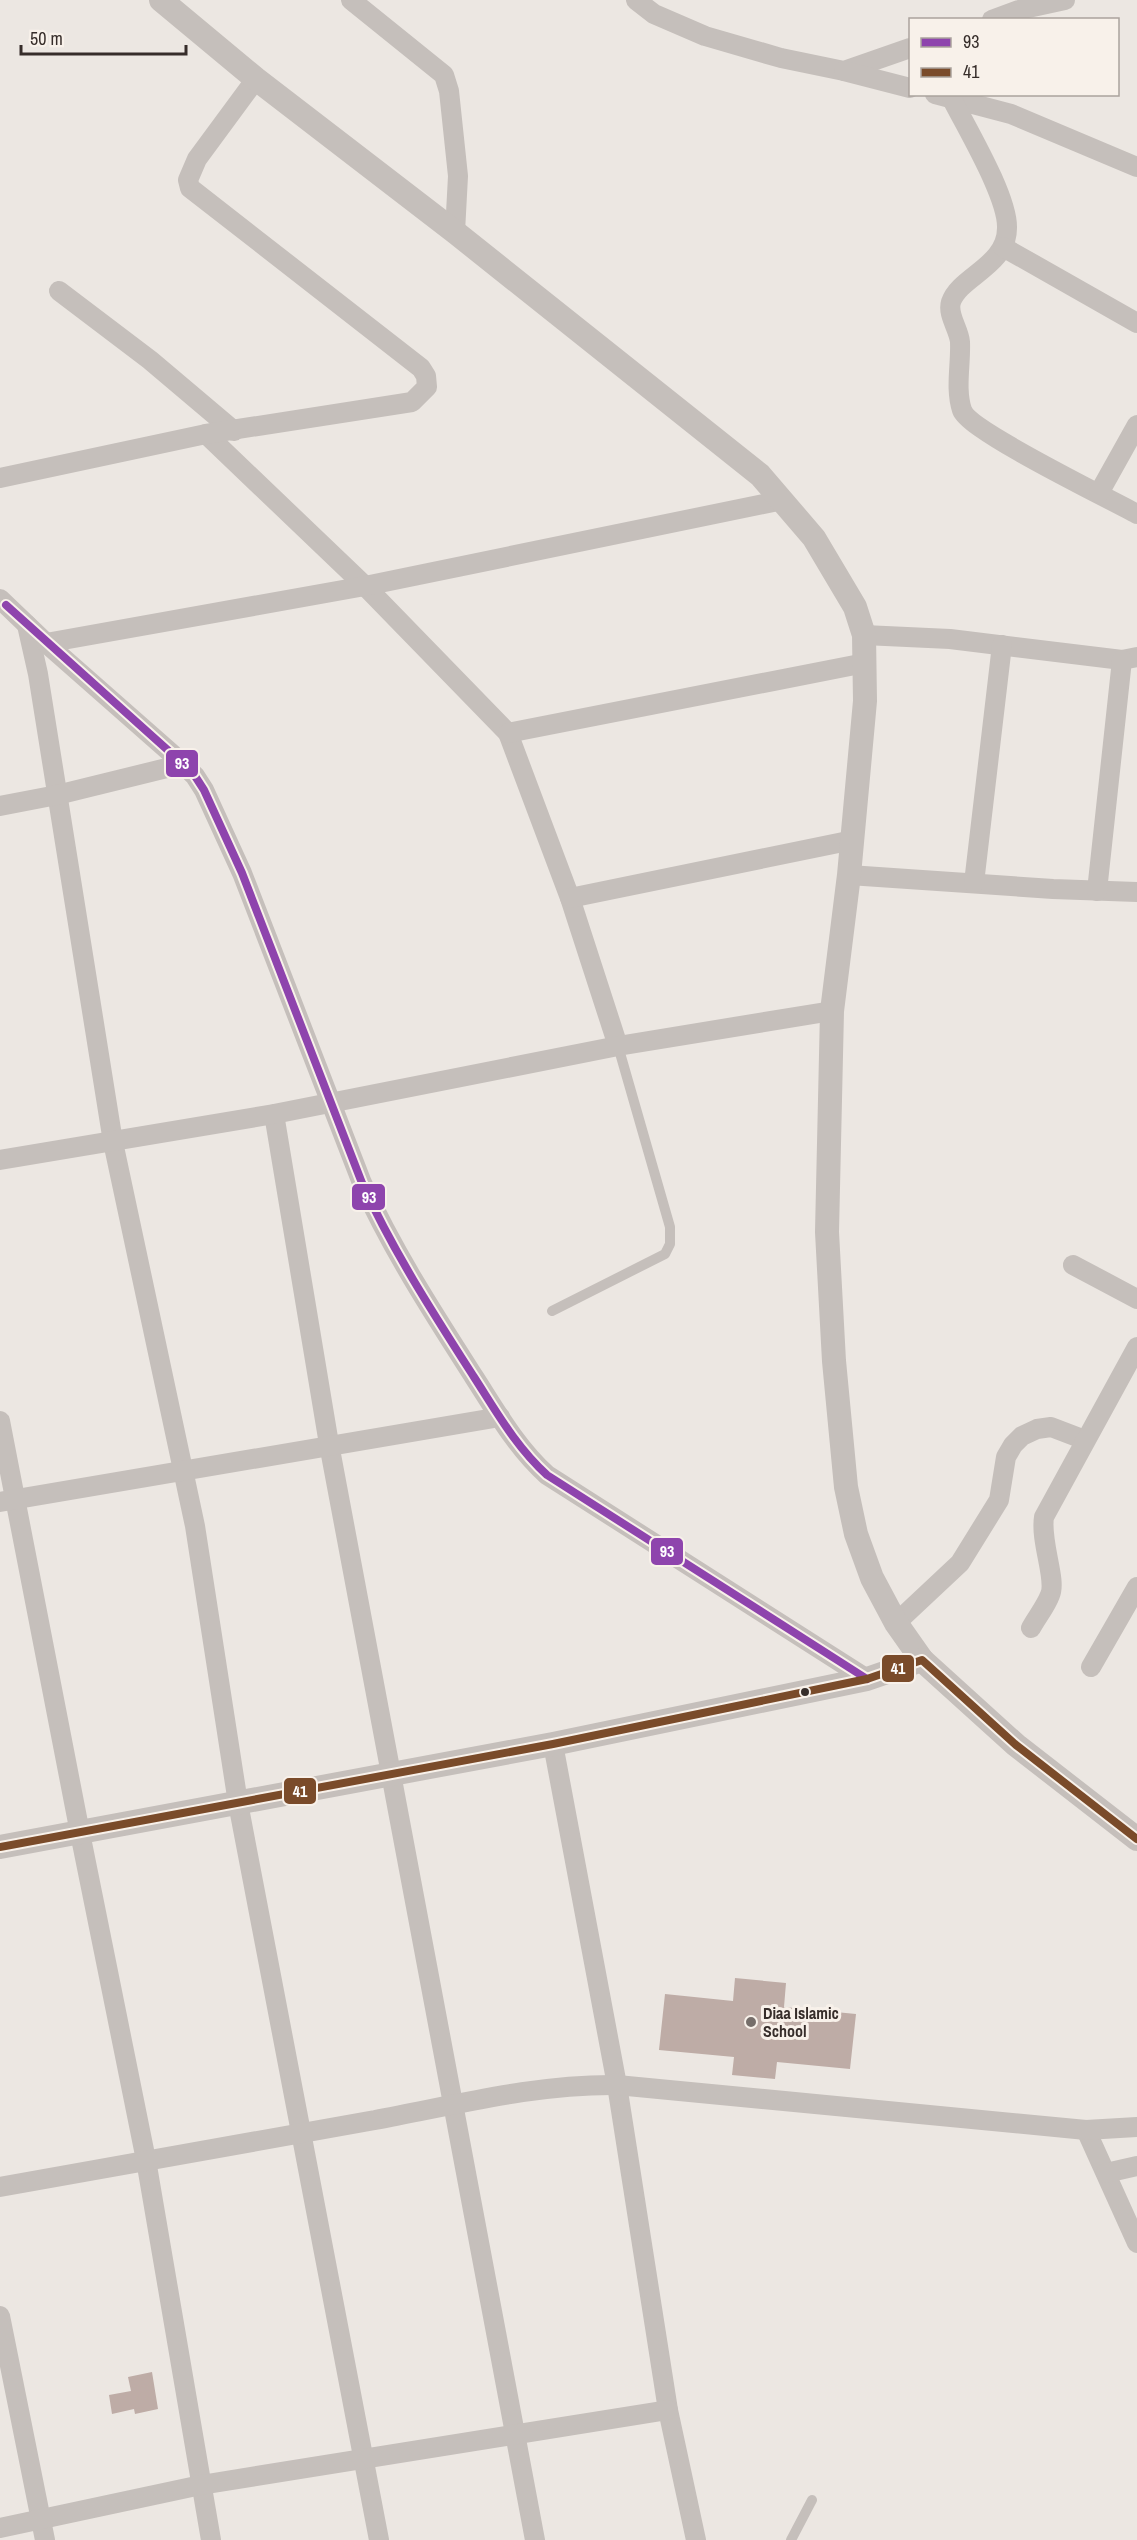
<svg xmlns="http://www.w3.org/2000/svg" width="1137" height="2540" viewBox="0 0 1137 2540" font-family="'Archivo Narrow',sans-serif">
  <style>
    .building { fill: #beaca6 }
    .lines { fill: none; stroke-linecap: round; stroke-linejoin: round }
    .service { stroke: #c5bfbb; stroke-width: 10 }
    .minor { stroke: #c5bfbb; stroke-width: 20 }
    .tertiary { stroke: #c5bfbb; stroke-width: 24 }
    .bus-1-casing { stroke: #f8f1ea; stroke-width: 12 }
    .bus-2-casing { stroke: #f8f1ea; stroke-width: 12 }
    .bus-1 { stroke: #8e44ad; stroke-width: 8 }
    .bus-2 { stroke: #7a4b2a; stroke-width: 8 }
    .bus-dot { fill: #362d2a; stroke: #f8f1ea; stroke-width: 2 }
    .poi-dot { fill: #766e6a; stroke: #f8f1ea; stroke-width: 2 }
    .labels { text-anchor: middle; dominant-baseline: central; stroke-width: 6; stroke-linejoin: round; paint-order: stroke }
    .poi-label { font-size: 16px; font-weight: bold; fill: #362d2a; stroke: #f8f1ea; text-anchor: start }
    .line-badge { stroke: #f8f1ea; stroke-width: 2 }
    .badge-label { font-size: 16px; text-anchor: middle; font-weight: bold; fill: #fff }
  </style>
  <rect width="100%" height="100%" fill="#ece7e2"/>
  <g class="building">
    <path d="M735,1978L786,1983L784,2007L856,2014L850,2069L777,2062L775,2079L732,2075L734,2057L659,2050L665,1994L733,2001Z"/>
    <path d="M152,2372L158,2409L135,2414L134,2409L112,2414L109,2395L131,2391L128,2377Z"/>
  </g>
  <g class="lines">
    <g class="service">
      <path d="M552,1311L665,1254L670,1244V1227L618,1046"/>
      <path d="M791,2540L812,2500"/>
    </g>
    <g class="minor">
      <path d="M351,0L444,75L449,91L458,176L455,232"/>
      <path d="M636,0L654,14L705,36L781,58L844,71L910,48"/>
      <path d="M992,20L1019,10L1065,0"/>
      <path d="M844,71L910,88"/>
      <path d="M935,94L1011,114L1137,167"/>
      <path d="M952,99C967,129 1008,197 1007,228C1007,266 960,276 951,302C947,315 959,329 960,342C961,364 955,389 962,410C969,431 1110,499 1137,514"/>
      <path d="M1003,247L1137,323"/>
      <path d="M59,291L150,360L234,431"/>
      <path d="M206,434L365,586L508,733L570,898L618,1046"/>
      <path d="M0,478L206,434L412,402L427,387L426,376L421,368L190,188L188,180L197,159L256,79"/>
      <path d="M1099,493L1137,425"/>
      <path d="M0,599L46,643L171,753L195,776L204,790L242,873L362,1183C393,1251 433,1313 474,1377C496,1411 516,1447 547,1475L867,1679"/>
      <path d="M27,625L38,674L113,1142L195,1526L238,1803L379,2540"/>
      <path d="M864,635L950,639L1122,660L1137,657"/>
      <path d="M46,643L365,586L783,500"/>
      <path d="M508,733L865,663"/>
      <path d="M0,806L57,795L183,764"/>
      <path d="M849,875L1053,889L1137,892"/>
      <path d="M974,883L1002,645"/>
      <path d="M1097,891L1122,660"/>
      <path d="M570,898L853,840"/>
      <path d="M274,1114L329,1444L535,2540"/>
      <path d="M0,1160L274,1114L618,1046L832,1011"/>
      <path d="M1073,1265L1137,1299"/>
      <path d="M0,1421L80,1833L146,2160L211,2540"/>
      <path d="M0,1502L500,1417"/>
      <path d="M896,1623L960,1563L999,1500L1006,1457L1013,1445L1022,1436L1037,1429L1051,1427L1085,1440"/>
      <path d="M1031,1628C1037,1617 1046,1606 1050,1595C1057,1580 1040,1542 1044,1517L1137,1347"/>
      <path d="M1091,1667L1137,1587"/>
      <path d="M553,1744L617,2085L668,2410L696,2540"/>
      <path d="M1086,2130L1137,2243"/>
      <path d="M1106,2173L1137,2166"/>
      <path d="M0,2187C125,2164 250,2142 375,2120C456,2105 535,2084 617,2085L1086,2130L1137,2127"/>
      <path d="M0,2316L45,2540"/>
      <path d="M0,2528L201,2485L668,2410"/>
    </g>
    <g class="tertiary">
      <path d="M161,0L256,79L455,232L760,475L814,538L855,607L864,635L865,701L849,875L832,1011L827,1232L834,1361L846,1487L856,1534L872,1578L896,1623L922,1660"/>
      <path d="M0,1847L553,1744L867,1679L922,1660L1016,1745L1137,1839"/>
    </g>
    <g class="bus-1-casing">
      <path id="bus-1" d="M6,605L171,753L195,776L204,790L242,873L362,1183C393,1251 433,1313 474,1377C496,1411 516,1447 547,1475L867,1679"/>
    </g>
    <g class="bus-2-casing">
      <path id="bus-2" d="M0,1847L553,1744L867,1679L922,1660L1016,1745L1137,1839"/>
    </g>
    <use href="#bus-1" class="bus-1"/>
    <use href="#bus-2" class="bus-2"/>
  </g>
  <circle class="bus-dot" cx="805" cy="1692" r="5"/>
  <circle class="poi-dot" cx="751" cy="2022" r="6"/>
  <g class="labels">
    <g class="poi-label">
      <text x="763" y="2013">Diaa Islamic<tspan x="763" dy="18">School</tspan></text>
    </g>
  </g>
  <g class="line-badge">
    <rect x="165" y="749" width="34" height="29" rx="6" fill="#8e44ad"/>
    <rect x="351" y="1183" width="35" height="28" rx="6" fill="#8e44ad"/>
    <rect x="650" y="1537" width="34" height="29" rx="6" fill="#8e44ad"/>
    <rect x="881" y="1654" width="34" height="29" rx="6" fill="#7a4b2a"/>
    <rect x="283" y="1777" width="34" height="28" rx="6" fill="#7a4b2a"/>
  </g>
  <g class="badge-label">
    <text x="182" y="769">93</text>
    <text x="369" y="1203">93</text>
    <text x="667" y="1557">93</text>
    <text x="898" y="1674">41</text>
    <text x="300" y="1797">41</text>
  </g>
  <rect x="909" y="18" width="210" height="78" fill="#f8f1ea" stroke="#aaa39d" stroke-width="1.5"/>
  <rect x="921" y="38" width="30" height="9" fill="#8e44ad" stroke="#aaa39d" stroke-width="1.5"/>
  <text x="963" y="48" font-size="18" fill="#362d2a">93</text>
  <rect x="921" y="68" width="30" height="9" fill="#7a4b2a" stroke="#aaa39d" stroke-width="1.5"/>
  <text x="963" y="78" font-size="18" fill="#362d2a">41</text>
  <path d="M21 45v9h165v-9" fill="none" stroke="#362d2a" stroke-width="3"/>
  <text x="30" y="45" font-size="18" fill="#362d2a" stroke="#f8f1ea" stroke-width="4.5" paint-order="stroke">50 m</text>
</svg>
